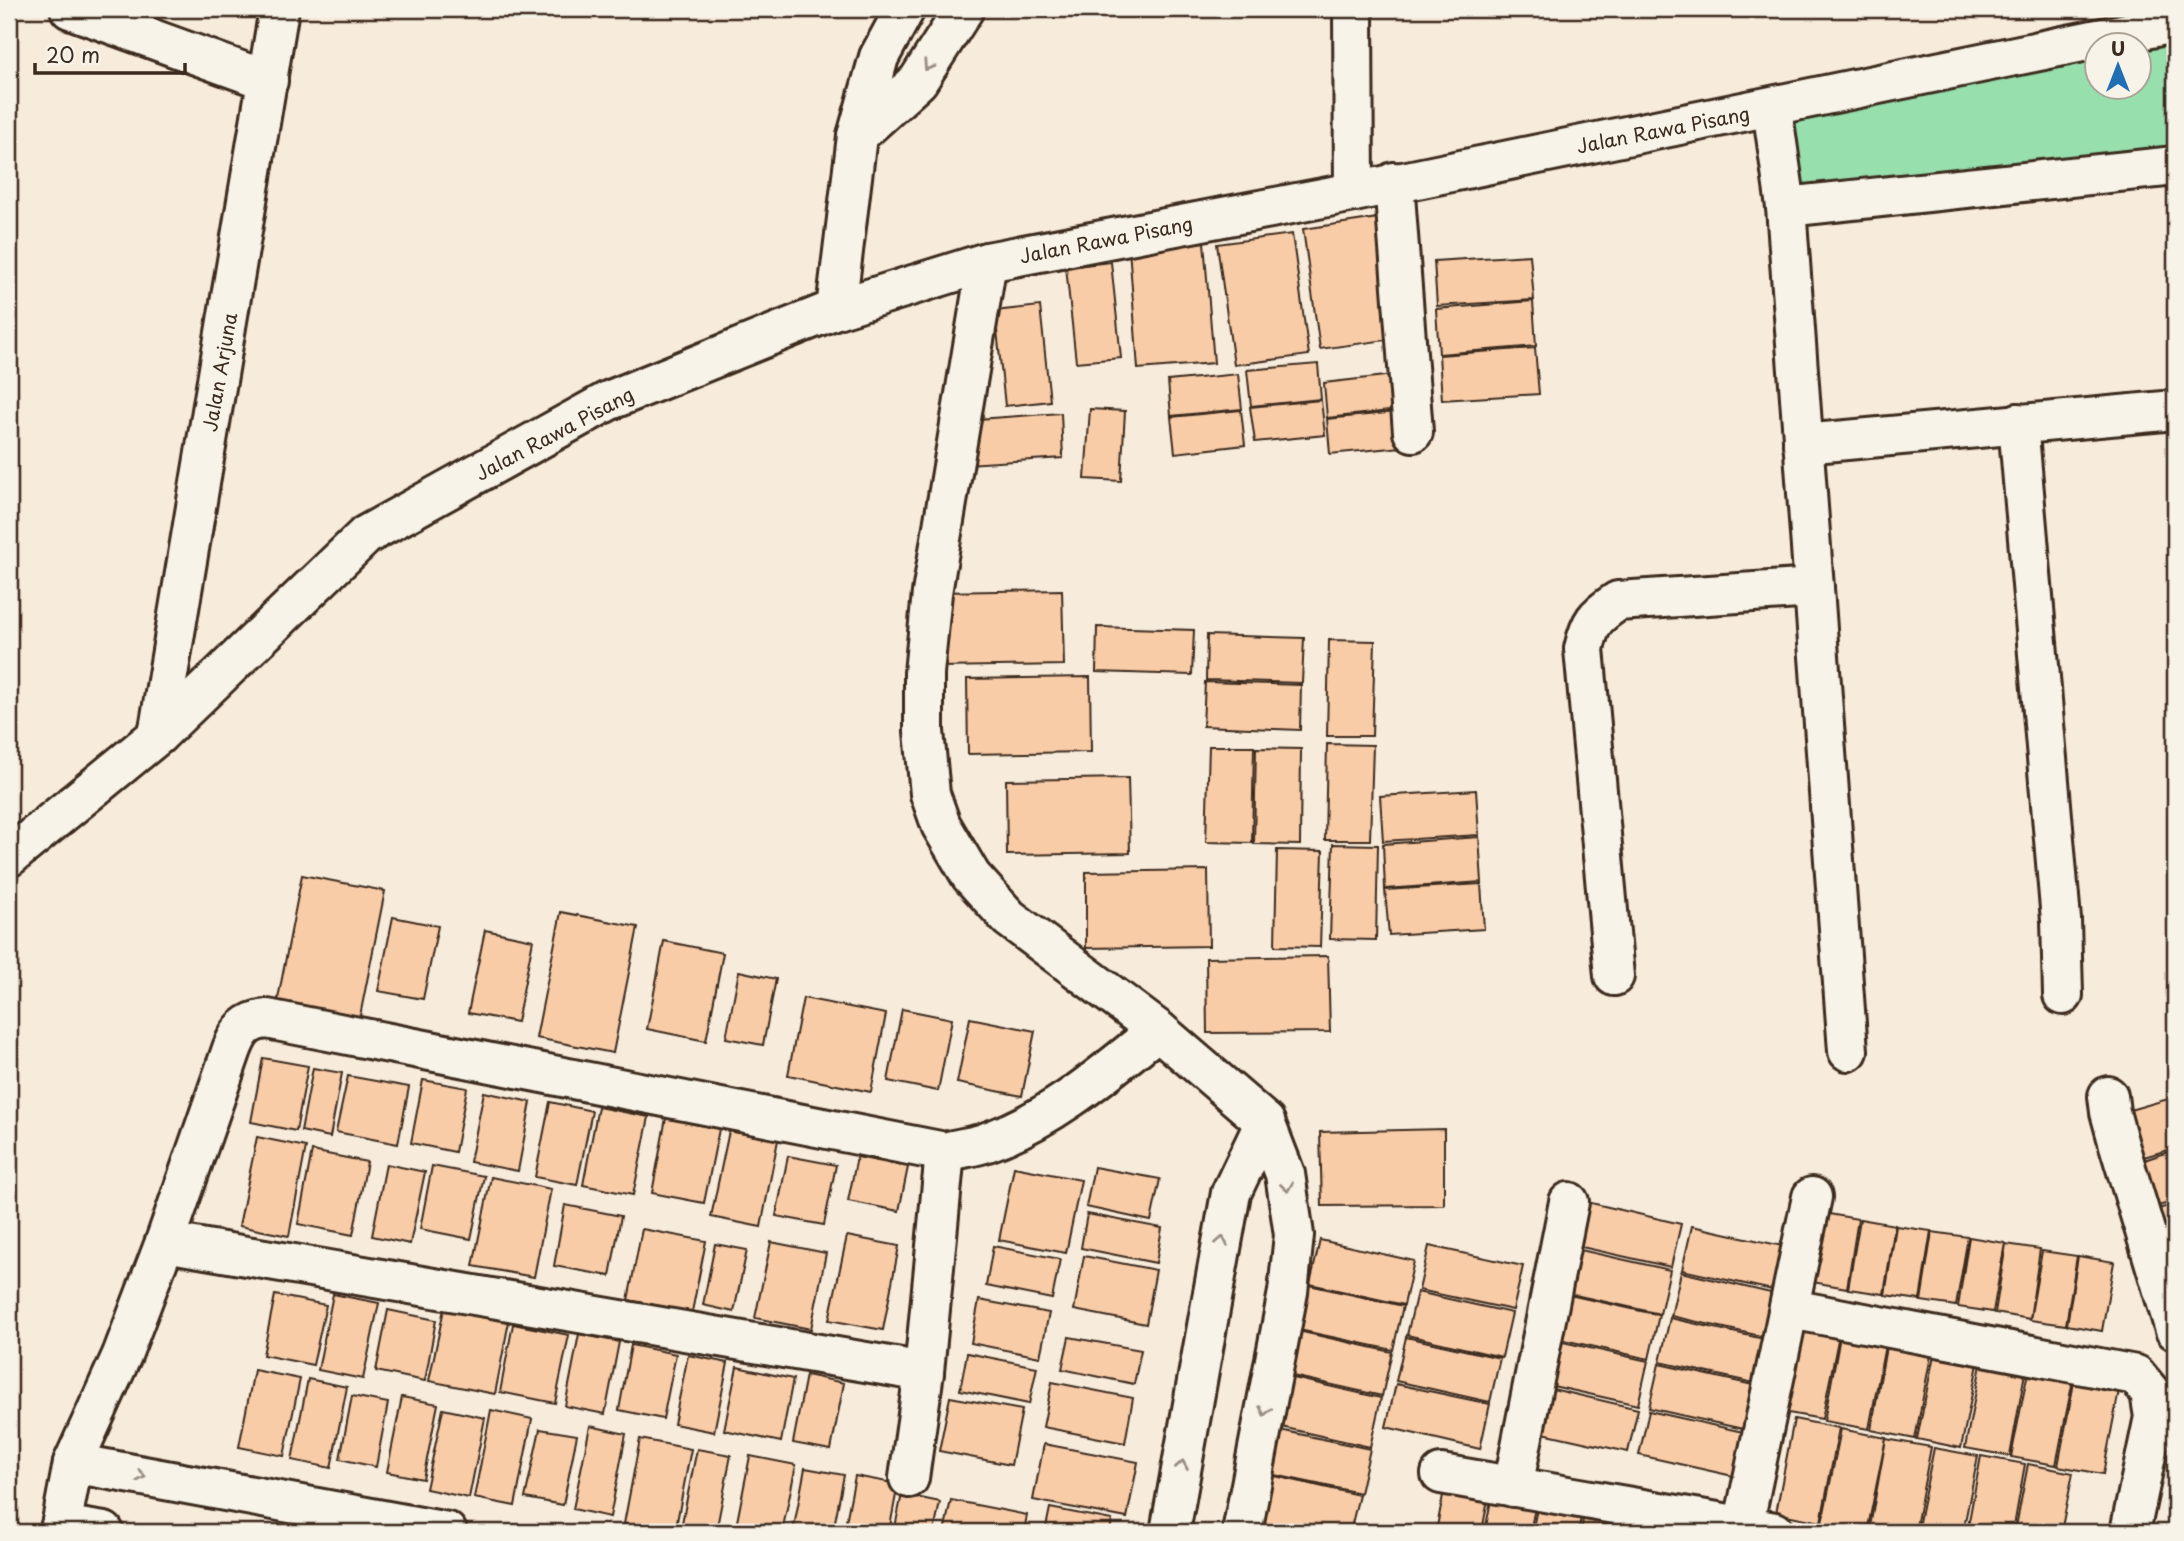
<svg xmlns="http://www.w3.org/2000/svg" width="2184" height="1541" viewBox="0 0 2184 1541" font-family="'Playpen Sans',sans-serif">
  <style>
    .green { fill: #97dfad; stroke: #698466; stroke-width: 2; fill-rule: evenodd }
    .building { fill: #f9cca8; stroke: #3b2a1e; stroke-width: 2 }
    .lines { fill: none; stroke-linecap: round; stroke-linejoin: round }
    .minor-casing { stroke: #3b2a1e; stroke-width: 44 }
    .minor { stroke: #f7f3e8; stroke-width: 38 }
    .oneway { stroke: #998e83 }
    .labels { text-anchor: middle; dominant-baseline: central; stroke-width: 5; stroke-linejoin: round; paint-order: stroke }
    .street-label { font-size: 19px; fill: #3b2a1e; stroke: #f7f3e8 }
  </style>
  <rect width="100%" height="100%" fill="#f7ebdb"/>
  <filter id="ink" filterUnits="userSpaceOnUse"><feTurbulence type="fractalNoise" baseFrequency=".0143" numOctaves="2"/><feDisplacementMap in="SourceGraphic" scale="14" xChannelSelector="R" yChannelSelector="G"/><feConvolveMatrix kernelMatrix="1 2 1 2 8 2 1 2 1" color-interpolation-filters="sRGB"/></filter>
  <g filter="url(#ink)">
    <path class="green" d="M2175,23V166L1786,207L1772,107ZM2096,46H2138V88H2096Z"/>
    <g class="building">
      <path d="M1378,218L1394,339L1320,349L1303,229Z"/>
      <path d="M1292,234L1309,355L1234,365L1217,244Z"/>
      <path d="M1204,242L1214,363L1138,369L1129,248Z"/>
      <path d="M1530,255L1534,300L1437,306L1434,261Z"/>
      <path d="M1111,262L1121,358L1076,362L1066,267Z"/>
      <path d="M1533,301L1536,346L1439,354L1436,309Z"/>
      <path d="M1040,306L1050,401L1005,406L995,311Z"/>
      <path d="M1535,348L1539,394L1442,400L1439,355Z"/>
      <path d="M1318,364L1321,399L1251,406L1247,370Z"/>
      <path d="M1238,374L1242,409L1171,416L1168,381Z"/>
      <path d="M1394,375L1398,410L1327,418L1324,383Z"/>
      <path d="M1321,400L1325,435L1255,442L1250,407Z"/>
      <path d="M1090,409L1125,411L1121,481L1085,479Z"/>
      <path d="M1241,410L1245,445L1175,453L1171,417Z"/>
      <path d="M1397,412L1401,447L1330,454L1327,419Z"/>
      <path d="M1061,413L1063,458L967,464L964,420Z"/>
      <path d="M1062,590L1064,665L941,667L940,592Z"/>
      <path d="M1097,627L1194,630L1192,675L1096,672Z"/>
      <path d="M1207,635L1304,638L1302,683L1206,680Z"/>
      <path d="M1329,640L1375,641L1372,736H1327Z"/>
      <path d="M1090,677L1091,752L968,754L967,679Z"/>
      <path d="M1205,682L1301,685L1300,730L1203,726Z"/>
      <path d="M1327,744L1373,745L1370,840H1325Z"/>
      <path d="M1209,746H1254L1252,843L1206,842Z"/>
      <path d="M1256,748L1301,749L1300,845L1254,844Z"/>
      <path d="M1128,778L1130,853L1007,855L1006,780Z"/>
      <path d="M1476,790L1479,835L1383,841L1380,796Z"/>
      <path d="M1479,837L1482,882L1385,889L1383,844Z"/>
      <path d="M1333,844L1378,845L1376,940L1330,939Z"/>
      <path d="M1277,850L1323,851L1320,947L1275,946Z"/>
      <path d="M1208,870L1209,946L1086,948V872Z"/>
      <path d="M302,875L385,891L359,1021L277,1004Z"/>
      <path d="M1481,884L1484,929L1389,935L1385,890Z"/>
      <path d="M561,912L638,927L613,1053L536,1038Z"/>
      <path d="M393,917L438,926L423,999L378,991Z"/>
      <path d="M485,930L533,940L517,1022L468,1013Z"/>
      <path d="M664,941L723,953L706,1041L647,1029Z"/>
      <path d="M1328,956L1330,1032L1207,1033L1206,958Z"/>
      <path d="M739,971L776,979L763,1045L726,1038Z"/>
      <path d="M803,998L886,1014L871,1092L788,1075Z"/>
      <path d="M902,1009L952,1019L938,1091L888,1081Z"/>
      <path d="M970,1018L1035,1031L1022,1096L957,1083Z"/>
      <path d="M263,1058L308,1066L296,1131L251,1122Z"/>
      <path d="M313,1068L342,1073L330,1137L301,1131Z"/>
      <path d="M348,1076L409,1087L398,1144L336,1132Z"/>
      <path d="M423,1080L467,1088L455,1152L411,1143Z"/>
      <path d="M484,1092L531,1102L518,1171L470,1162Z"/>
      <path d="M2175,1097V1148L2137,1159L2123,1112Z"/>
      <path d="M550,1102L592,1111L577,1185L535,1177Z"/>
      <path d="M598,1107L649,1117L633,1195L583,1185Z"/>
      <path d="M666,1118L719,1129L704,1203L652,1193Z"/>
      <path d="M1444,1129V1205L1322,1206L1320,1132Z"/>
      <path d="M729,1131L778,1140L761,1227L711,1217Z"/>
      <path d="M257,1137L306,1147L289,1236L239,1226Z"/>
      <path d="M2175,1150V1201L2152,1208L2138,1162Z"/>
      <path d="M312,1151L367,1162L353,1235L298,1224Z"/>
      <path d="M788,1156L836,1165L824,1225L776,1216Z"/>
      <path d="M857,1157L908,1167L899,1211L848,1201Z"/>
      <path d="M386,1164L425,1172L410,1244L372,1236Z"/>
      <path d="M432,1166L484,1176L471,1239L420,1229Z"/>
      <path d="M1014,1167L1081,1180L1066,1253L999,1240Z"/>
      <path d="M1094,1167L1160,1179L1151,1221L1086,1207Z"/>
      <path d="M491,1177L551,1189L534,1277L473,1266Z"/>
      <path d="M1587,1202L1681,1224L1671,1267L1577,1246Z"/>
      <path d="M2175,1204V1254L2169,1256L2155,1210Z"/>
      <path d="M565,1205L621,1216L610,1276L554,1266Z"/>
      <path d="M1823,1213L1858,1219L1847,1288L1812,1282Z"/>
      <path d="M1087,1214L1162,1228L1156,1263L1081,1248Z"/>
      <path d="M1860,1219L1895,1225L1884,1294L1848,1289Z"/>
      <path d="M1692,1226L1787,1247L1777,1291L1682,1270Z"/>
      <path d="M1896,1226L1931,1231L1920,1300L1885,1295Z"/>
      <path d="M642,1229L706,1241L692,1312L628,1300Z"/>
      <path d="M1932,1232L1968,1237L1956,1306L1921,1301Z"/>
      <path d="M847,1236L899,1246L883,1330L829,1320Z"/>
      <path d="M1969,1237L2005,1243L1993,1312L1958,1307Z"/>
      <path d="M1320,1240L1414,1261L1404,1305L1310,1284Z"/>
      <path d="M771,1242L826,1253L811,1329L755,1318Z"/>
      <path d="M715,1244L747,1250L734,1312L703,1305Z"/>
      <path d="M2006,1244L2040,1249L2030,1319L1995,1313Z"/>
      <path d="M993,1246L1060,1259L1052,1299L986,1286Z"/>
      <path d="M1429,1246L1523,1266L1513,1310L1419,1290Z"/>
      <path d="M1576,1249L1670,1270L1660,1314L1566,1293Z"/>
      <path d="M2042,1251L2077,1256L2066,1325L2030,1320Z"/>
      <path d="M1084,1256L1156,1270L1146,1324L1074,1310Z"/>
      <path d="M2078,1256L2114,1262L2102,1331L2067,1325Z"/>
      <path d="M1681,1272L1775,1294L1765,1337L1671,1316Z"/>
      <path d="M1309,1285L1403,1306L1393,1350L1299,1330Z"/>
      <path d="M1417,1292L1512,1313L1502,1357L1407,1335Z"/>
      <path d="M333,1294L379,1303L363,1379L318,1370Z"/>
      <path d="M1565,1294L1659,1315L1649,1359L1555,1338Z"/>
      <path d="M275,1295L326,1305L313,1365L263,1355Z"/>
      <path d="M979,1300L1049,1313L1040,1357L971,1343Z"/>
      <path d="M445,1304L510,1316L495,1394L429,1381Z"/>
      <path d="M388,1310L436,1320L425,1381L376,1371Z"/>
      <path d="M1796,1317L1841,1325L1822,1419L1777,1411Z"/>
      <path d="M1670,1318L1764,1339L1754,1383L1660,1362Z"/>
      <path d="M513,1324L569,1335L555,1403L500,1392Z"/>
      <path d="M1842,1326L1887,1335L1869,1429L1824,1421Z"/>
      <path d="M1298,1331L1392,1352L1382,1396L1288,1375Z"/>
      <path d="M579,1334L619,1342L605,1414L565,1406Z"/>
      <path d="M1888,1336L1933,1345L1915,1439L1871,1430Z"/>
      <path d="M1069,1337L1141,1350L1134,1384L1062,1369Z"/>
      <path d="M1406,1337L1500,1358L1490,1402L1396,1381Z"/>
      <path d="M1554,1340L1648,1361L1638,1405L1544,1384Z"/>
      <path d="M631,1345L676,1354L663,1419L619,1410Z"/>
      <path d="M1936,1345L1980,1354L1961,1448L1917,1439Z"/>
      <path d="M967,1353L1037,1367L1029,1404L960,1390Z"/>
      <path d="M1983,1354L2027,1362L2010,1456L1965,1448Z"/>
      <path d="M688,1355L728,1363L714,1432L674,1424Z"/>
      <path d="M2030,1362L2075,1370L2056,1465L2011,1457Z"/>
      <path d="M1659,1364L1753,1385L1743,1429L1649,1408Z"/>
      <path d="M737,1367L793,1379L781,1442L724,1430Z"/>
      <path d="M254,1370L300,1379L284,1456L239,1447Z"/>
      <path d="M2076,1372L2121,1380L2103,1474L2058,1466Z"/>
      <path d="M806,1375L844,1383L831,1450L793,1443Z"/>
      <path d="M1289,1377L1381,1398L1370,1447L1277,1426Z"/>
      <path d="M308,1379L347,1387L331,1468L292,1460Z"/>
      <path d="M1052,1382L1133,1398L1125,1443L1043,1427Z"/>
      <path d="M1396,1384L1490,1404L1480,1449L1386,1427Z"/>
      <path d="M1544,1387L1638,1409L1628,1452L1534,1431Z"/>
      <path d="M352,1396L388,1403L376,1467L340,1459Z"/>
      <path d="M402,1397L438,1404L423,1479L387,1472Z"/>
      <path d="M950,1397L1022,1410L1011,1465L939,1451Z"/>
      <path d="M443,1409L485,1418L469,1498L426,1489Z"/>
      <path d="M491,1410L532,1419L515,1506L474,1498Z"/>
      <path d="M1649,1411L1743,1432L1733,1476L1639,1455Z"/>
      <path d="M1794,1419L1839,1428L1821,1522L1776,1513Z"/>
      <path d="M590,1426L626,1434L610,1517L573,1509Z"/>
      <path d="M540,1429L577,1435L563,1505L525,1498Z"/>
      <path d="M1275,1429L1370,1449L1360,1493L1265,1473Z"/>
      <path d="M1841,1429L1886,1438L1867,1532L1822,1523Z"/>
      <path d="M640,1439L691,1449L675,1532L624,1524Z"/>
      <path d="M1886,1439L1931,1447L1915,1532H1869Z"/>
      <path d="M1044,1444L1138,1462L1127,1518L1033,1500Z"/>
      <path d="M1934,1448L1978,1456L1963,1532H1917Z"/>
      <path d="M697,1449L731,1455L716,1532L681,1528Z"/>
      <path d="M750,1456L796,1465L782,1532H735Z"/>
      <path d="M1981,1456L2025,1464L2013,1532H1967Z"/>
      <path d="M2028,1464L2073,1473L2061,1532H2015Z"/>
      <path d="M805,1468L844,1475L833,1532H793Z"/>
      <path d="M1266,1474L1359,1495L1350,1532H1295L1255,1523Z"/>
      <path d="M855,1476L898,1484L889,1532H844Z"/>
      <path d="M1445,1485L1489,1493L1482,1532H1436Z"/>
      <path d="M902,1494L940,1502L934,1532H894Z"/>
      <path d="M1492,1494L1536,1503L1530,1532H1485Z"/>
      <path d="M951,1500L1027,1515L1024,1532H944Z"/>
      <path d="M1538,1504L1582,1513L1578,1532H1532Z"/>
      <path d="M1050,1508L1112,1520L1110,1532H1045Z"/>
      <path d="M1584,1513L1628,1522L1626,1532H1581Z"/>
      <path d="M1632,1522L1676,1532H1630Z"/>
    </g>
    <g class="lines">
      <g class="minor-casing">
        <g id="minor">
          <path d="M70,9L268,81"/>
          <path d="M1353,9L1354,192"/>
          <path d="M1772,107L1786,207L1848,1051"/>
          <path d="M857,136L918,81L964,9"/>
          <path d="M1394,182L1413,432"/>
          <path d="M1786,207L2175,166"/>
          <path d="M987,262L932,593L924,673V731L930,794L941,825L971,876L1009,918L1158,1030L1265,1122L1285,1174L1294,1235L1288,1292L1242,1532"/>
          <path d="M836,309L857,136L879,57L905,9"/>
          <path d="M2018,423L2061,920L2063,995"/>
          <path d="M1803,444L2175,410"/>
          <path d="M158,735L279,9"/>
          <path d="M9,857L158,735L366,535L608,401L836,309L987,262L1354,192L2175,23"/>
          <path d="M1614,976L1584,649C1590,622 1595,616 1618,601L1814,588"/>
          <path d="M2108,1096L2110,1112L2119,1145L2175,1330"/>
          <path d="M165,1242L924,1372"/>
          <path d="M1791,1309L2136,1375L2150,1392L2154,1417L2130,1532"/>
          <path d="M73,1463L447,1532"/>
          <path d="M1441,1474L1775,1532"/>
          <path d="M909,1478L924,1372L945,1152"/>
          <path d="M1513,1487L1569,1202"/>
          <path d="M61,1525L104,1532"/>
          <path d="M1743,1527L1812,1197"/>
          <path d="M60,1532L73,1463L122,1355L165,1242L232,1049C239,1031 246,1021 267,1019L945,1152C959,1148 974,1147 987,1142C1052,1119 1105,1073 1158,1030"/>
          <path d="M1170,1532L1231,1193L1265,1122"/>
        </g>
      </g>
      <use href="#minor" class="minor"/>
    </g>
    <defs><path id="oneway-chevron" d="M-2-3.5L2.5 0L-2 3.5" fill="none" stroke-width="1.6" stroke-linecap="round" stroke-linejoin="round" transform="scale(1.75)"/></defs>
    <g class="oneway">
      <use href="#oneway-chevron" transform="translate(928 66) rotate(123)"/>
      <use href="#oneway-chevron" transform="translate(1287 1187) rotate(82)"/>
      <use href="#oneway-chevron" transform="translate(1222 1241) rotate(-79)"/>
      <use href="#oneway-chevron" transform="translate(1265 1411) rotate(101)"/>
      <use href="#oneway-chevron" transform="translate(1182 1465) rotate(-80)"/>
      <use href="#oneway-chevron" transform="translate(141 1476) rotate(10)"/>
    </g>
  </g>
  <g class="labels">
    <g class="street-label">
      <text transform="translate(1663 129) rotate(-11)">Jalan Rawa Pisang</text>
      <text transform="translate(1106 239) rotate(-11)">Jalan Rawa Pisang</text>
      <text transform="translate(219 372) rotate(-80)">Jalan Arjuna</text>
      <text transform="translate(554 433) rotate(-28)">Jalan Rawa Pisang</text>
    </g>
  </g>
  <rect width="2184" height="1541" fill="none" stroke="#f7f3e8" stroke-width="35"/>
  <rect x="18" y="18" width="2149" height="1506" fill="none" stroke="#3b2a1e" stroke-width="2.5" filter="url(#ink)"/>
  <g transform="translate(2118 66)"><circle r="33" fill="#f7f3e8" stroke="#aca397" stroke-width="2"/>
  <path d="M0-5L12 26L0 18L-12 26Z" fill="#1f6fb2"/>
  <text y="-10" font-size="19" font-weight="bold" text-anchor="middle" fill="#3b2a1e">U</text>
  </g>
  <path d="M35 63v10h150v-10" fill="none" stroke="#3b2a1e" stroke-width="3.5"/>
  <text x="46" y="63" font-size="21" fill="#3b2a1e" stroke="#f7f3e8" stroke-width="5" paint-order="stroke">20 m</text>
</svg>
